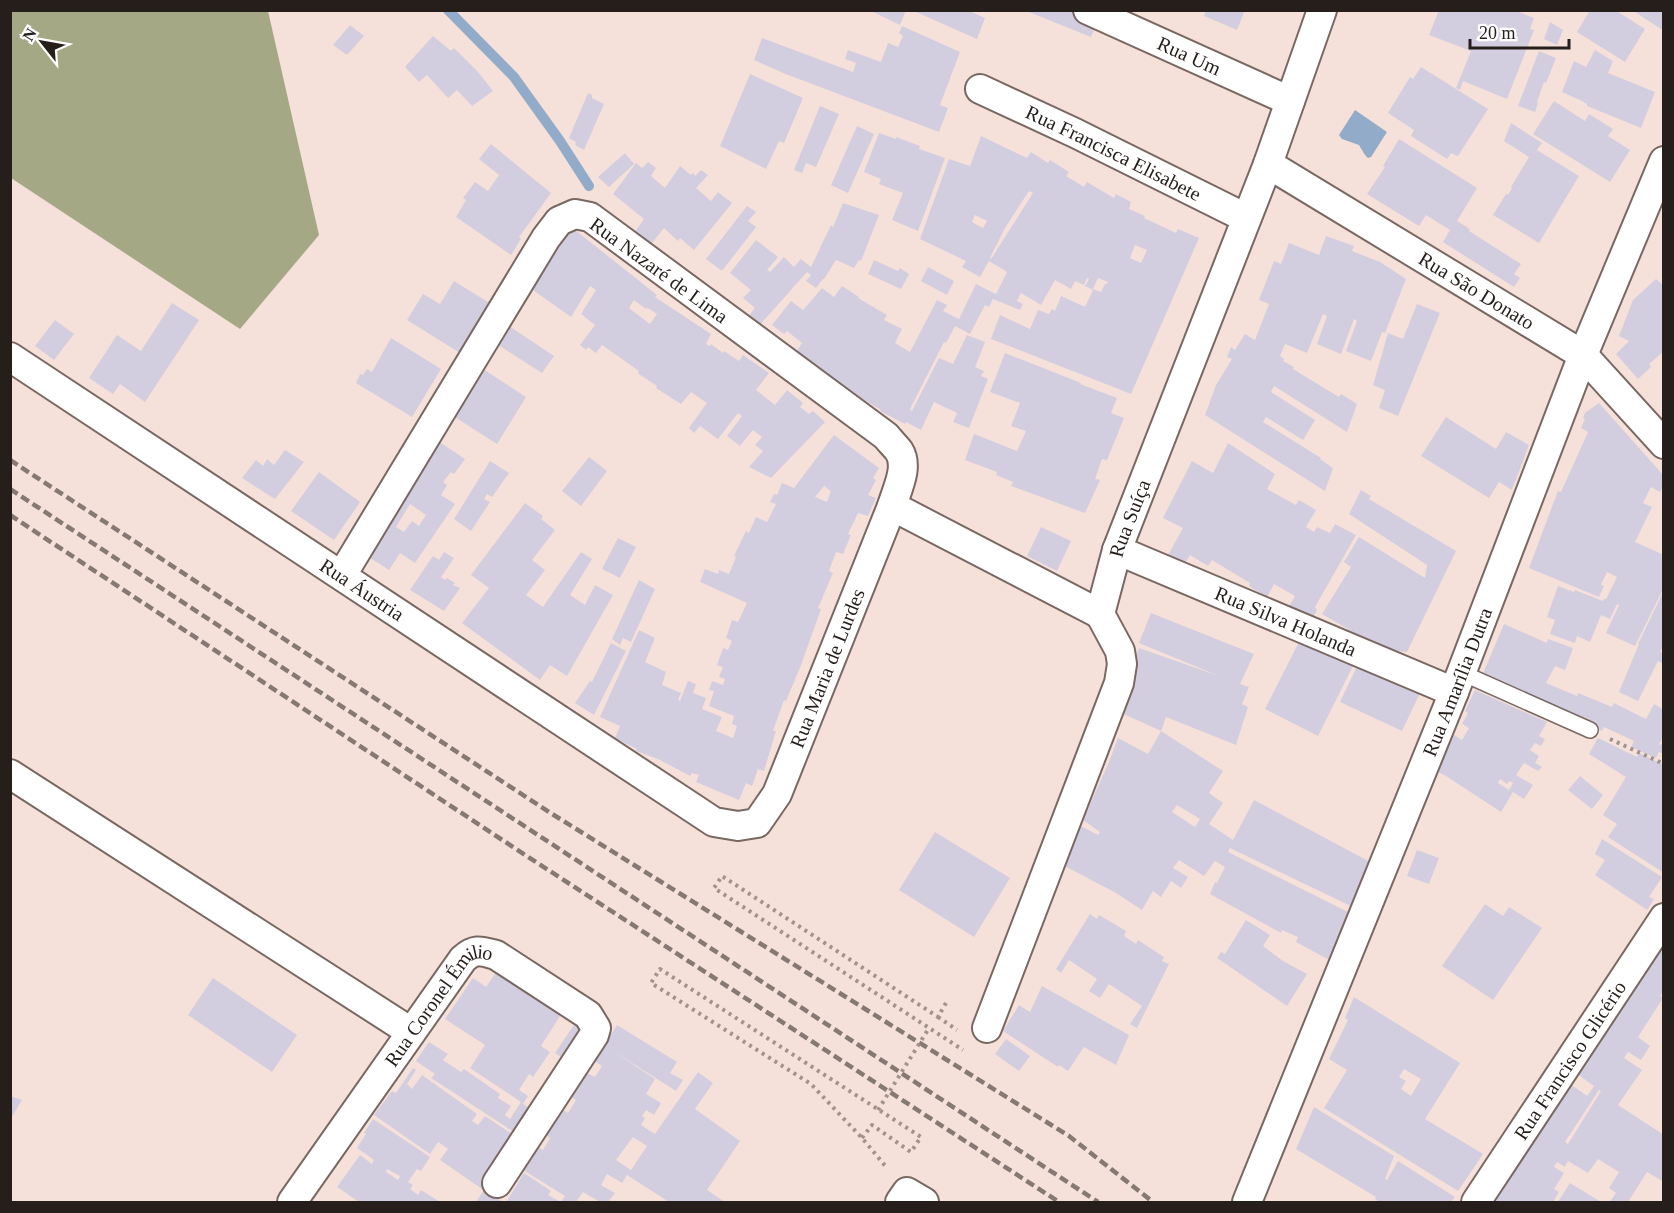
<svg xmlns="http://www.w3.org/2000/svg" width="1674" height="1213" viewBox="0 0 1674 1213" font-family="'Times New Roman',serif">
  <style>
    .forest { fill: #a5a884 }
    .water { fill: #91abc8 }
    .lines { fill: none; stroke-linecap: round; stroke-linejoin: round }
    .stream { stroke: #91abc8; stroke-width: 10 }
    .building { fill: #d3cedf; fill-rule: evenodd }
    .lane-casing { stroke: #796861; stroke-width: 18 }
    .street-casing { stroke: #796861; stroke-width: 32 }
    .path { stroke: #a1928c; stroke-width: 4; stroke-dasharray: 3 4.5; stroke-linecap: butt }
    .lane { stroke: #fff; stroke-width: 15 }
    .street { stroke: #fff; stroke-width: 28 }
    .rail { stroke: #867973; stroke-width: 4.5; stroke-dasharray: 9 4.5; stroke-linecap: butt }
    .path-bridge { stroke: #a1928c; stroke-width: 4; stroke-dasharray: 3 4.5; stroke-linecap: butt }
    .labels { text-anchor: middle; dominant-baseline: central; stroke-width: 4.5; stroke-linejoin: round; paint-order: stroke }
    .street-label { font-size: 20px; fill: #251e1b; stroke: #fff }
  </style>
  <rect width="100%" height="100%" fill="#f5e1d9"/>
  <path class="forest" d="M10,11H268L319,235L240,329L11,178Z"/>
  <path class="water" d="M1355,110L1387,132L1371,157L1368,158L1365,155L1359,145L1342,139L1339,135Z"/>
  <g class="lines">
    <path class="stream" d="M448,10L514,77L560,141L589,186"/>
  </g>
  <g class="building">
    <path d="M869,10H906L900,25Z"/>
    <path d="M917,10H967L985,18L977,39L916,12Z"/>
    <path d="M1024,10H1081L1099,18L1091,37Z"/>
    <path d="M1206,10H1245L1237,30L1204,16Z"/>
    <path d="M1439,10H1514L1534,18L1530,29L1534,30L1507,99L1463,81L1460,90L1456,88L1471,51L1429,35Z"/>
    <path d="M1590,10H1615L1645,29L1625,62L1577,32Z"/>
    <path d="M1632,10H1664V31Z"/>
    <path d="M1550,22L1563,30L1557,45L1544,39Z"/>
    <path d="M350,25L364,36L347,55L333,45Z"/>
    <path d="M902,26L960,52L940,105L948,108L939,132L783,73L754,60L762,38L853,72L856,63L845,59L848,50L881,62L888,43L898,47L903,36L899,33Z"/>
    <path d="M433,36L451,51L454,48L478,72L493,91L472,106L457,90L448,98L427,75L419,82L405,67Z"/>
    <path d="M1595,50L1613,61L1608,73L1655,92L1641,128L1587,106V104L1580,100L1562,92L1574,61L1586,67Z"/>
    <path d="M1539,51L1556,58L1546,83L1544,82L1537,102L1538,103L1535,112L1518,106Z"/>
    <path d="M1421,67L1488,109L1458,156L1451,153L1447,159L1411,136L1414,130L1388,113L1410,77L1413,79Z"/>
    <path d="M750,74L803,98L784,143L779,141L766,169L720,146Z"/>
    <path d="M588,93L592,95V98L604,104L584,150L575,145L576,142L569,138Z"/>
    <path d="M1554,101L1585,121L1589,114L1613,129L1608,136L1630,150L1610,182L1533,134Z"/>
    <path d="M820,106L839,114L816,167L806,163L802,173L794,170Z"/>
    <path d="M1511,123L1542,143L1537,150L1579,176L1539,243L1493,215L1506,194L1508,195L1512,188L1511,187L1529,157L1504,141Z"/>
    <path d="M857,126L874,134L848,193L831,185Z"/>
    <path d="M879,133L896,139V137L920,146L919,149L945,158L918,231L892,220L903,193L879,184L881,179L864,172Z"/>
    <path d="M981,136L1027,158L1031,152L1048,163L1050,160L1069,172L1066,176L1084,187L1087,182L1114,198L1116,194L1131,202L1129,209L1145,216L1144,218L1176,233L1178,229L1199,238L1131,394L991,339L1000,315L1030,329L1038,310L1049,314L1052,309L1055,311L1061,296L1085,307L1093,290L1085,286L1089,279L1087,278L1084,285L1075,281L1071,289L1055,280L1041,305L1021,293L1017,301L1023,304L1020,310L993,299L989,307L985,305L970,334L955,326L946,343L944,342L910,409L912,411L939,358L953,364L967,335L985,342L975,367L984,371L981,376L988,379L969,428L953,422L957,413L934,402L921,430L906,422L905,424L880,411L881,410L864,400L846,387L843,391L793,357L802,343L787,331L784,334L772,325L791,301L803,310L822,288L834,297L842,286L859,297L858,298L887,315L884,320L902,329L895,343L910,352L937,300L947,305L943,311L959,319L976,284L996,294L1007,272L989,261L980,277L962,267L966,261L920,239L949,159L970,166ZM1029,191L1033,193L991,259L990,258L1005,228ZM975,215L987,221L983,228L972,222ZM1135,245L1147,250L1141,263L1130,258ZM1098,278L1108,282L1107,284H1105L1101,292L1093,289Z"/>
    <path d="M1399,139L1477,188L1457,221L1470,229L1469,231L1521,264L1514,274L1520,278L1514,287L1443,242L1450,230L1426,215L1419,226L1367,194L1385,167L1383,166Z"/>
    <path d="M491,144L551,193L519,237L521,239L511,255L456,217L466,200L463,198L475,182L488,191L499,175L479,159Z"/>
    <path d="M625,153L634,164L609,187L598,177Z"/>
    <path d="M648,162L656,168L651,176L665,188L680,166L691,175L693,173L695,176L701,170L708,175L696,188L711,201L718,192L732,203L694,250L680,238L678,241L664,228L651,244L635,232L644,219L613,194L636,163L642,168Z"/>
    <path d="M843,203L879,215L861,261L859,260L854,268L836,260L824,279H823L816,288L806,281L811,275L807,272L758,327L747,318L755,308L743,298L751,290L730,273L756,240L778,257L767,270L770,272L784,257L794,267L801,259L811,267L831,225L833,227Z"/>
    <path d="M747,206L756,212L748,221L756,227L722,271L706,259Z"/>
    <path d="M570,226L657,295L655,297L711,334L706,344L710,346L711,344L723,353L724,351L739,361L743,355L769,373L756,390L775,405L787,390L803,403L800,407L809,414L813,411L825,422L771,478L749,467L763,451L755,445L762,437L753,430L740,446L727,436L742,416L738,413L718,439L700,426L694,433L689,428L707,403L691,392L681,404L656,388L657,386L639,374L638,372L639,371L602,345L596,353L588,347L586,350L580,345L595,325L581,314L596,290L590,286L571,317L523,283ZM634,300L646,309L648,308L657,314L650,324L629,308Z"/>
    <path d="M1326,236L1354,246L1352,251L1380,262L1406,279L1385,333L1382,332L1371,361L1346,351L1357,321L1354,319L1341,354L1317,344L1327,316L1323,314L1307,353L1285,344L1280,356L1284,359L1283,361L1294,367L1293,369L1339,397L1341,394L1357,404L1347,432L1274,386L1271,392L1315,420L1303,440L1266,417L1263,422L1321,458L1320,459L1333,468L1325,491L1205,415L1216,385L1232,359L1227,357L1231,347L1235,350L1245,334L1255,340L1269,304L1259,300L1274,261L1281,264L1289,243L1319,255Z"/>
    <path d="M874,260L898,271L900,268L909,274L901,289L868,274Z"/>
    <path d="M928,267L954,281L947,295L921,281Z"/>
    <path d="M1656,279L1664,286V351L1649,364L1651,367L1638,379L1616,354L1629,341L1619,336L1633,300Z"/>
    <path d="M454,281L491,304L460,353L407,320L423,294L440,304Z"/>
    <path d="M172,303L199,320L145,402L120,384L113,394L89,378L117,335L141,351Z"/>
    <path d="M1417,304L1440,313L1398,416L1379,408L1385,390L1373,385L1388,333L1403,339Z"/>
    <path d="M55,320L74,334L54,360L35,346Z"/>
    <path d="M509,326L554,356L542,373L492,341Z"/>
    <path d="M391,338L441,369L412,417L356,383L360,374L363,375L367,369L372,372Z"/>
    <path d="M1005,353L1081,383L1080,384L1117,398L1111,413L1124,418L1107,460L1102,459L1095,479L1100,480L1085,513L1011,486L1013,482L996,475L997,472L965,460L974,434L1017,451L1026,431L1011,426L1020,403L990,392Z"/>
    <path d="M483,369L526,397L497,444L450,414Z"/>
    <path d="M1599,403L1664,476V484L1660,492L1651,487L1643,503L1652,507L1635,542L1664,555V587L1635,646L1606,633L1619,605L1617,604L1610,619L1601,615L1590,642L1577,636L1575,643L1550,634L1555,620L1547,617L1558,586L1574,592L1575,590L1603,601L1604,599H1606L1617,577L1607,572L1601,585L1604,586L1599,597L1529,568L1558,491L1561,492L1588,432L1581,428L1585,419L1583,418L1585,413Z"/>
    <path d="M1446,417L1496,449L1506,432L1529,445L1512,490L1499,482L1489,498L1421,456Z"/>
    <path d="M834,435L879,468L873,478L876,480L868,495L876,498L868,516L858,513L848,534L851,535L843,554L836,552L829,571L833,573L818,608L821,609L801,665L786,701L784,700L773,731H776L764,771L758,769L752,786L746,783L739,800L696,782L699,775L692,773L690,776L658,759L636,751L637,749L615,738L620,726L600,717L639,630L655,638L645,662L666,672L662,685L681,693L678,700L680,701L688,681L696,684L693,693L706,698L702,709L722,717L716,731L733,738L737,726L732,724L734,716L709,706L714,691L709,690L712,681L723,685L725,679L719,677L723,667L717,665L723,648L728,650L732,641L726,638L732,620L738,622L747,603L700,582L705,569L718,574L719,570L729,574L736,557L734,556L746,531L749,533L756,517L767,522L776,504L770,502L774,494L777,495L782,483L794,488ZM824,486L831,491L827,502L815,497Z"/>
    <path d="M435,439L465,459L454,474L451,472L443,482L447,485L441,495L455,504L415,563L400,553L389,570L361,552ZM410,504L426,515L419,526L412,521L404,532L396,527Z"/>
    <path d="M1228,443L1275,474L1267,489L1296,505L1299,500L1316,510L1306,527L1314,532L1317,527L1330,533L1335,524L1356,535L1315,607L1317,610L1311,622L1286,612L1295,596L1274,584L1267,597L1249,586L1250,583L1212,560L1208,566L1190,555L1184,565L1167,557L1183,528L1163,518L1192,461L1213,473Z"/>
    <path d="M285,450L304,462L275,499L242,478L256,460L263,466L267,459L274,465Z"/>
    <path d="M589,457L607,471L581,506L562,491Z"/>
    <path d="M490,461L509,473L492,497L487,494L484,499L490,502L471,531L454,519Z"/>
    <path d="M319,472L360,502L334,540L291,511Z"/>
    <path d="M1361,490L1371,496L1369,499L1456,551L1407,652L1384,650L1322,614L1351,567L1344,562L1359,537L1425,578L1427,565L1349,514Z"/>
    <path d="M525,503L543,516L541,519L555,530L532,560L545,570L526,595L543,607L581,552L592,559L570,595L585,605L595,585L613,595L567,676L550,665L540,680L462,623L489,588L471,575Z"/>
    <path d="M1041,527L1071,541L1057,571L1027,556Z"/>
    <path d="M618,538L636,547L620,578L602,569Z"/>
    <path d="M444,552L454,558L441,577L445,580L447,578L455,583L453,585L460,588L444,611L410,590L433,556L439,560Z"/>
    <path d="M639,580L655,589L631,642L623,638L620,645L612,639Z"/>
    <path d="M1664,590V644L1660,652L1664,654V664L1658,661L1638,701L1619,692L1639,644H1638Z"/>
    <path d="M1151,613L1254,654L1240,684L1249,687L1242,704L1248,707L1236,745L1166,717L1161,731L1117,711L1139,648L1219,676L1139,643Z"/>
    <path d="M1504,624L1547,643L1548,639L1573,648L1565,670L1555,666L1546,683L1577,696L1578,693L1612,707L1614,703L1646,719L1654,704L1664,710V735L1659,744L1661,745L1664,739V754L1659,752L1656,758L1631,747L1634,741L1604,727L1602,731L1482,676Z"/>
    <path d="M1302,636L1355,662L1318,736L1265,709Z"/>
    <path d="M611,643L626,651L594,715L575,703L590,681L592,682Z"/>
    <path d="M1359,662L1421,691L1402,731L1340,702Z"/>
    <path d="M1475,690L1547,722L1539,736L1545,739L1541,746L1535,743L1530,750L1539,756L1535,763L1542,767L1538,771L1524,763L1516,775L1533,785L1524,799L1513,792L1501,812L1446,776L1438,772L1453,734L1462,740L1469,728L1462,724L1468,713L1465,711ZM1500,779L1507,784L1509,781L1513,783L1509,790L1498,783Z"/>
    <path d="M1161,731L1223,771L1209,793L1223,803L1209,824L1233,840L1254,800L1372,863L1357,909L1230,848L1228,852L1348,912L1331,961L1296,942L1298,937L1282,930L1281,933L1210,894L1215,882L1217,883L1225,867L1215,861L1204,876L1179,860L1173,868L1188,877L1181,888L1171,881L1161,897L1153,891L1142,910L1116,893L1059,863L1077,824L1098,835L1100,832L1083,820L1109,762L1118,738L1148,754ZM1177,805L1200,819L1195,827L1172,812Z"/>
    <path d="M1598,738L1637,757L1639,753L1664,765V873L1608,837L1617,824L1603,815L1626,777L1589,754Z"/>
    <path d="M1580,776L1603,795L1592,809L1568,790Z"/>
    <path d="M935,832L1010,878L974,937L899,890Z"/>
    <path d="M1602,839L1662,877L1649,897L1654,899L1647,910L1595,875L1605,860L1595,854Z"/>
    <path d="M1417,850L1439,858L1429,884L1407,876Z"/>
    <path d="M1485,904L1503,916L1509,907L1542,928L1493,1000L1442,966Z"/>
    <path d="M1090,914L1097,919L1099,915L1126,931L1124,936L1136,944L1138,940L1164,957L1162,961L1169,964L1137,1028L1130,1024L1142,1006L1109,984L1100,998L1089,991L1097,979L1069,960L1061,973L1056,969Z"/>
    <path d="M1246,920L1270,935L1263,946L1283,961L1307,974L1287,1006L1217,958L1221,952L1225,954Z"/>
    <path d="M1664,945V990L1660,996L1663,998L1638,1037L1650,1046L1641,1060L1628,1052L1624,1058L1642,1070L1618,1105L1664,1135V1182L1647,1172L1628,1202H1610L1616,1193L1609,1188L1619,1172L1598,1159L1588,1173L1568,1161L1565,1167L1557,1162L1554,1167L1564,1173L1554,1189L1559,1192L1553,1202H1482L1569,1083L1587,1096L1594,1086L1573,1071ZM1599,1090L1601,1091L1568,1144L1565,1142Z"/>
    <path d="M497,971L562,1013L541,1046L550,1052L533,1077L529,1074L519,1090L528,1096L523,1104L536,1112L520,1136L431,1078L435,1074L416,1061L429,1042L448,1054L443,1060L461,1072L464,1069L500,1094L498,1098L511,1106L505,1115L510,1119L521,1102L470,1068L485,1045L445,1019L473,978L486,987Z"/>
    <path d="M213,978L297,1035L272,1072L188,1015Z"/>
    <path d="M1042,986L1129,1035L1116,1065L1084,1047L1068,1071L1059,1065L1058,1067L1003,1031L1019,1005L1030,1012Z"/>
    <path d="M1354,997L1460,1063L1425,1119L1483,1154L1458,1191L1324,1108L1347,1070L1329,1059L1348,1020L1345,1018ZM1404,1069L1421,1079L1411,1096L1401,1089L1406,1081L1399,1077Z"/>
    <path d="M576,1022L589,1031L569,1062L555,1053Z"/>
    <path d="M617,1025L677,1062L670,1073L683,1080L676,1091L613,1051L655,1079L646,1094L661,1103L654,1115L646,1110L642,1116L645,1118L641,1125L655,1134L698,1072L713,1083L695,1109L740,1141L707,1190L725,1202H669L627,1175L622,1183L607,1174L601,1185L615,1193L608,1202H600L583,1192L576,1202H510L507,1201L524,1173L551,1191L548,1195L561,1202L565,1196L520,1168L534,1144L543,1150L550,1138L544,1134L559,1107L568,1113L576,1100L567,1095L585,1072L595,1077L602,1066L594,1061ZM633,1137L647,1146L631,1170L616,1160Z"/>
    <path d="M1006,1039L1030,1056L1019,1071L995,1054Z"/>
    <path d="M413,1068L416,1070L407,1084L412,1089L422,1075L477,1114L472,1121L478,1125L485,1116L518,1138L482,1189L440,1160L448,1149L438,1142L430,1154L374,1115L392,1091L396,1093Z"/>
    <path d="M10,1096L22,1100L10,1120Z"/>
    <path d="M1314,1107L1394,1156L1385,1179L1387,1180L1398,1161L1455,1197L1451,1202H1380L1375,1199L1376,1197L1296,1149Z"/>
    <path d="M373,1119L430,1157L421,1171L417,1169L408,1182L413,1185L410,1189L418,1195L421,1190L440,1202H359L337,1187L360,1155L372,1164L374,1160L357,1148L366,1134L364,1133ZM387,1169L400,1176L398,1180L386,1172Z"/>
    <path d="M1570,1183L1601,1202H1558Z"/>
    <path d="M484,1190L503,1202H476Z"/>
  </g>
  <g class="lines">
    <g class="lane-casing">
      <path id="lane" d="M1462,673L1590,730"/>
    </g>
    <g class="street-casing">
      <g id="street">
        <path id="s1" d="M1088,10L1290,101"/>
        <path id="s2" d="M980,89L1075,133L1246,218"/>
        <path id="s3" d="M1268,164L1583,355L1664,444"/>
        <path id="s4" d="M10,357L714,822L738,826L757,823L777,794L892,506C897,489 909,467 899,451C895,446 890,441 886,436L590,217L575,214L559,221L546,238L342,575"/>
        <path d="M892,506L1100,614"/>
        <path id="s5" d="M1117,550L1454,692"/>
        <path d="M10,774L411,1032"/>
        <path id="s6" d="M987,1028L1119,683L1122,664L1120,651L1100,614L1117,550L1268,164L1322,10"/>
        <path id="s7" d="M292,1202L463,959C475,948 481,951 496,955L588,1015L596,1028L594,1035L497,1183"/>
        <path d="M900,1202L907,1192L924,1202"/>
        <path id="s8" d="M1247,1202L1454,692L1583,355L1664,161"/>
        <path id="s9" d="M1476,1202L1664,918"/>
      </g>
    </g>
    <g class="path">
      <path d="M1610,739L1664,764"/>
      <path d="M946,1003L938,1017L722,876L714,888L963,1050"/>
      <path d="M938,1017L957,1030"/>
      <path d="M862,1138L872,1125L911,1152L921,1137L660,969L651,983L811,1084L862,1138L887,1168"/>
    </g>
    <use href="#lane" class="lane"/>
    <use href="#street" class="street"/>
    <g class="rail">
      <path d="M10,460L549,812L1069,1136L1153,1202"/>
      <path d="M10,489L1098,1202"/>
      <path d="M10,515L516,849L1059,1202"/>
    </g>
    <path class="path-bridge" d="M878,1110L929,1028"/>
  </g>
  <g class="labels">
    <g class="street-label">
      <text stroke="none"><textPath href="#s1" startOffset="111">Rua Um</textPath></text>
      <text stroke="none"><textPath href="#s2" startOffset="148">Rua Francisca Elisabete</textPath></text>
      <text transform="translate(659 270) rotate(36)">Rua Nazaré de Lima</text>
      <text stroke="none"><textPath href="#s3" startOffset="244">Rua São Donato</textPath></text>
      <text stroke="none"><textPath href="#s6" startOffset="544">Rua Suíça</textPath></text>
      <text stroke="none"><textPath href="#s4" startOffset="422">Rua Áustria</textPath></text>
      <text stroke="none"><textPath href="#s5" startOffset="183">Rua Silva Holanda</textPath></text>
      <text stroke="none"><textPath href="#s4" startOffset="1058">Rua Maria de Lurdes</textPath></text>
      <text stroke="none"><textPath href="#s8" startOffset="561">Rua Amarília Dutra</textPath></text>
      <text stroke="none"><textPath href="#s7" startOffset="249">Rua Coronel Émilio</textPath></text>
      <text stroke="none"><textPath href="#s9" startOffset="170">Rua Francisco Glicério</textPath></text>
    </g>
  </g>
  <rect width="1674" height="1213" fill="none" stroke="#251e1b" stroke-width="24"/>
  <g transform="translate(42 42) rotate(301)" stroke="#ffffff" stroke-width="4.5" paint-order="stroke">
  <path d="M0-4.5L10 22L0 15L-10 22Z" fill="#251e1b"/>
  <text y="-9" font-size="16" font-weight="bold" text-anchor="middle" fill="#251e1b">N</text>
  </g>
  <path d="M1470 39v9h99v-9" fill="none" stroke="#251e1b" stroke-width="3"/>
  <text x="1479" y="39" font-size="18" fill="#251e1b" stroke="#ffffff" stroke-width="4.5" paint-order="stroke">20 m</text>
</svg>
